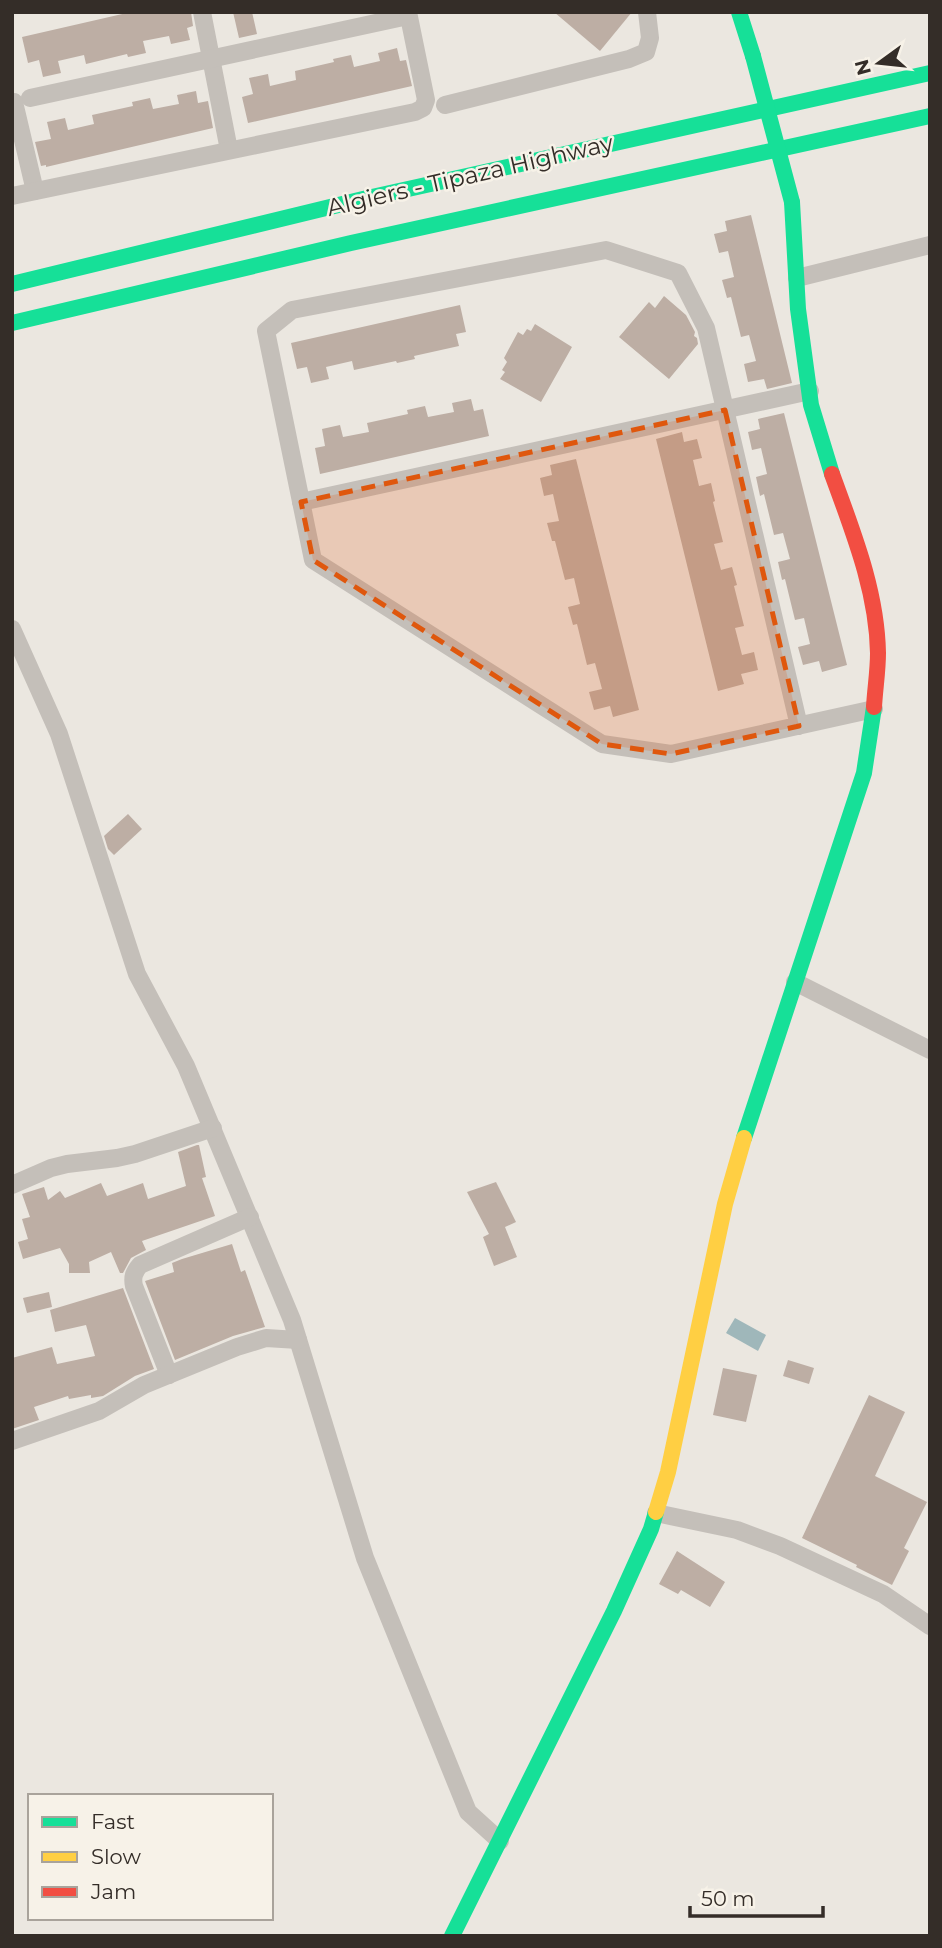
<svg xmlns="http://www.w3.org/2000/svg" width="942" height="1948" viewBox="0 0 942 1948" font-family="Montserrat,sans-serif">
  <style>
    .water { fill: #9fb7ba }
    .building { fill: #bdaea4 }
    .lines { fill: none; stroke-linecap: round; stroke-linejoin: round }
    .street { stroke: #c4bfb9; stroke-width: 18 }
    .fast { stroke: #16e098; stroke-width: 16 }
    .slow { stroke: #ffcf43; stroke-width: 16 }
    .jam { stroke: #f24e42; stroke-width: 16 }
    .fast-bridge { stroke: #16e098; stroke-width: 16 }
    .marked { fill: #df570d; fill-opacity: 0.2; stroke: #df570d; stroke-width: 5; stroke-dasharray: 14 9; stroke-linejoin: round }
    .labels { text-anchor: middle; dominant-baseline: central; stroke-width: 5; stroke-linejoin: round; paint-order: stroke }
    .street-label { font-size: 24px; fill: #342d28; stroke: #f7f2e8 }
  </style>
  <rect width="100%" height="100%" fill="#ebe7e0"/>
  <path class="water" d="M735,1318L766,1335L758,1351L726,1333Z"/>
  <g class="building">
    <path d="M131,12H191L193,26L187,28L190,40L171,44L169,36L143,41L146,53L128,57L127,54L86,64L84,55L58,61L61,73L43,77L39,60L28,63L22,37Z"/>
    <path d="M233,12H252L257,34L239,38Z"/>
    <path d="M554,12H632L600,51Z"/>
    <path d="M397,48L400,61L406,60L412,86L248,123L242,97L253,94L249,78L268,74L270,86L296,80L295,71L334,62L333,59L351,55L354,67L380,61L378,53Z"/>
    <path d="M196,91L198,103L208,101L213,128L46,167V165L41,166L35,142L51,139L47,122L65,118L68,130L94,124L92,115L133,106L132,102L150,98L153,109L179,104L177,95Z"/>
    <path d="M751,215L792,383L767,389L764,379L748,382L744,364L756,361L749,335L741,337L731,297L727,298L722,280L734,277L728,251L719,253L714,234L727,231L725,221Z"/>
    <path d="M664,296L686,315L695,332L694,336L697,338L698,344L669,379L619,337L649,302L655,308Z"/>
    <path d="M460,305L466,332L456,334L459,346L414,356L415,359L397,363L396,361L354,370L352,361L326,367L329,379L311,383L307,367L297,369L291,343Z"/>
    <path d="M535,324L572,347L541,402L500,379L505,372L502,370L507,362L504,358L518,332L523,335L527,329L531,331Z"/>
    <path d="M471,399L474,411L483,409L489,436L320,474L315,448L325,446L322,429L340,425L343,437L369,432L367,423L408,414L407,410L425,406L428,417L454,412L452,403Z"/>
    <path d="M784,413L847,665L822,672L819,661L803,665L798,647L810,644L804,618L795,620L785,579L782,580L778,562L790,559L783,533L774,535L764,494L760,496L756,477L767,474L761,448L752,450L748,432L760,429L758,419Z"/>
    <path d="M682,432L684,442L697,439L702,458L693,460L699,486L711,483L715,501L713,502L723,542L714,544L721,570L732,567L737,585L734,586L744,626L735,628L742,655L754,652L758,670L741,674L744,684L718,691L656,439Z"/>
    <path d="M576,459L639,710L613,717L610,706L594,710L589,692L602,689L595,663L587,665L577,624L573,625L568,607L580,604L574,578L565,580L555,541H552L547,523L559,521L553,494L544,496L540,478L552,475L550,465Z"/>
    <path d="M128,814L142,829L114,855L108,849L104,836Z"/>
    <path d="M197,1145H199L206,1177L202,1178L215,1216L142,1241L146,1250L131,1258L123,1273H120L111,1252L89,1262L90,1273H69V1264L60,1248L23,1259L18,1242L28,1239L22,1219L30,1217L22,1194L44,1187L48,1200L60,1191L65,1198L101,1183L107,1196L143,1183L148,1199L186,1186L178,1152Z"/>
    <path d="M496,1182L516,1222L505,1227L517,1257L494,1266L483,1237L489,1234L467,1192Z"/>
    <path d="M232,1244L241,1272L245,1270L265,1327L233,1336L175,1360L145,1281L174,1272L172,1263L182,1259Z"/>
    <path d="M123,1288L154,1369L135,1376L103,1396L91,1398V1395L69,1399L68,1396L34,1407L39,1420L12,1429V1358L52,1347L57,1364L95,1356L86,1325L55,1332L50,1310Z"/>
    <path d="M49,1292L52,1307L27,1313L23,1298Z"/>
    <path d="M788,1360L814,1368L809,1384L783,1376Z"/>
    <path d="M723,1368L757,1375L746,1422L713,1415Z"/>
    <path d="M869,1395L905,1412L875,1476L927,1502L904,1548L909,1551L892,1585L856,1567L857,1565L802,1538Z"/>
    <path d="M677,1551L725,1582L710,1607L681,1590L678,1594L659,1584Z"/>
  </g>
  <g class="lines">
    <g class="street">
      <path d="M202,12L229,150"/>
      <path d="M30,98L408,16"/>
      <path d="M14,102L35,191"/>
      <path d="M445,105L629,59L646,52L650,38L647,12"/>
      <path d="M12,196L415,112L423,108L426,100L408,12"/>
      <path d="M797,278L930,245"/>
      <path d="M301,502L810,391"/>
      <path d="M12,629L59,734L137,974L186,1066L292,1320L365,1558L468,1812L500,1841"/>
      <path d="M799,726L706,328L678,273L606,250L292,310L266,331L313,560L602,744L671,754L874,709"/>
      <path d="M795,982L930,1050"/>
      <path d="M12,1185L51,1168L67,1164L117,1158L135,1154L213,1128"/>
      <path d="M169,1375L134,1286C132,1277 134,1272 140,1265L250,1217"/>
      <path d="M12,1441L99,1411L144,1385L237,1347L266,1338L298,1340"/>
      <path d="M656,1513L737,1530L780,1546L883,1594L930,1626"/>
    </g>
    <g class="fast">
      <path d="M739,12L753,56"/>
      <path d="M792,202L798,309L811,405L832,474"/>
      <path d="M12,284L363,199L930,73"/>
      <path d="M12,323L351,243L930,116"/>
      <path d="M744,1138L864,773L874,707"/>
      <path d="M452,1936L614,1611L651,1529L656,1512"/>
    </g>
    <path class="slow" d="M656,1512L668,1472L725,1204L744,1138"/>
    <path class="jam" d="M832,474C853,532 877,591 878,653C878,671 875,689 874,707"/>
    <path class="fast-bridge" d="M753,56L792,202"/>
  </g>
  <path class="marked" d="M725,410L799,726L671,754L602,744L313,560L301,502Z"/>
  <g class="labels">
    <g class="street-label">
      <text transform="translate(470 175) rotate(-13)">Algiers - Tipaza Highway</text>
    </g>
  </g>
  <rect width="942" height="1948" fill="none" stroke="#342d28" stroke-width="28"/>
  <rect x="28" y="1794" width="245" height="126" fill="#f7f2e8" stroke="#a9a39b" stroke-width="2"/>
  <rect x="42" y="1817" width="35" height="10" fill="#16e098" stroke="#a9a39b" stroke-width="2"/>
  <text x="91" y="1829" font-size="21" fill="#342d28">Fast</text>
  <rect x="42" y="1852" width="35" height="10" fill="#ffcf43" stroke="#a9a39b" stroke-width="2"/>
  <text x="91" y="1864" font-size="21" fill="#342d28">Slow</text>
  <rect x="42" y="1887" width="35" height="10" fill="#f24e42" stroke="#a9a39b" stroke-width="2"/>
  <text x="91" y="1899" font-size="21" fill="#342d28">Jam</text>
  <g transform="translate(879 63) rotate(255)" stroke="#f7f2e8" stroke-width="5" paint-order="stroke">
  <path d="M0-5L12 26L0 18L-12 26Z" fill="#342d28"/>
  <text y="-10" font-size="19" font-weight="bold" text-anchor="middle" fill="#342d28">N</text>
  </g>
  <path d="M690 1906v10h133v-10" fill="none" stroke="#342d28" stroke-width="3.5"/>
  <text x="701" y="1906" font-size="21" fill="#342d28" stroke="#f7f2e8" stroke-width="5" paint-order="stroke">50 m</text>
</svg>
